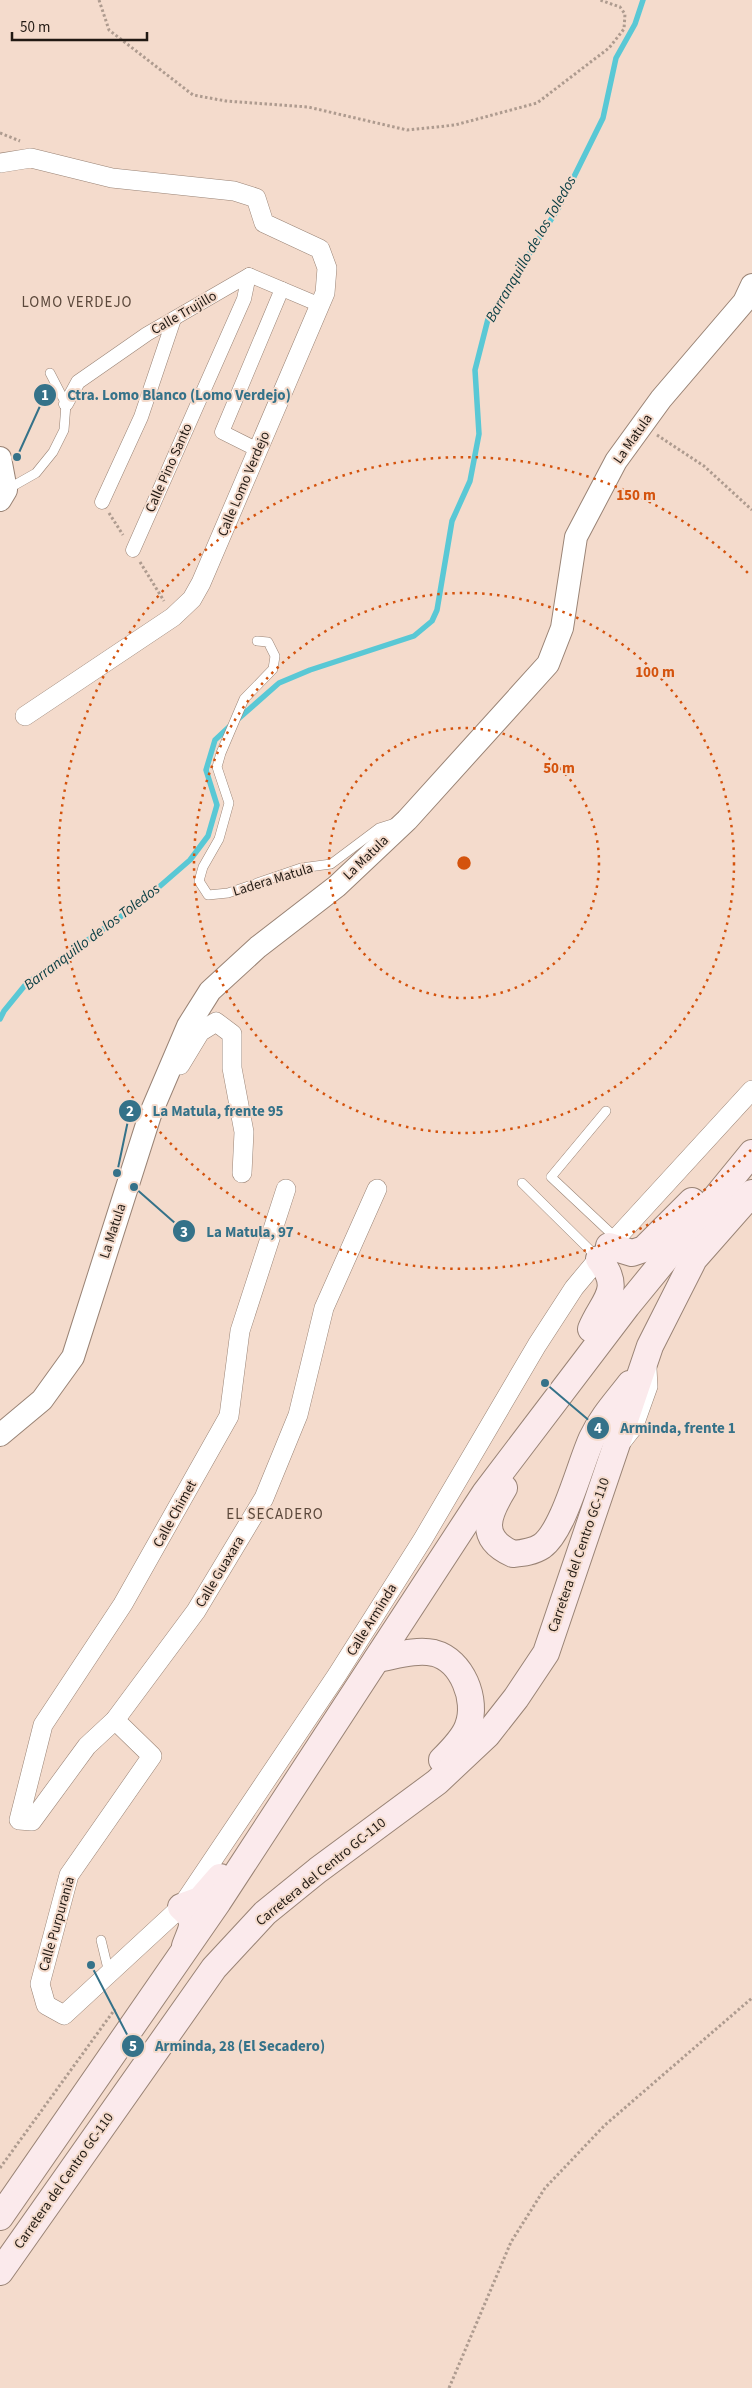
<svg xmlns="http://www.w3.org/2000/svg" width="752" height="2388" viewBox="0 0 752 2388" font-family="'Source Sans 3',sans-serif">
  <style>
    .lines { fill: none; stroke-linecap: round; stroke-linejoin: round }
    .stream { stroke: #59c8d5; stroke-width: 5.5 }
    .service-casing { stroke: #998375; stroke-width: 10 }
    .pedestrian-casing { stroke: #998375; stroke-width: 15 }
    .minor-casing { stroke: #998375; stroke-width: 20 }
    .tertiary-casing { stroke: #998375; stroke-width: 24 }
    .secondary-casing { stroke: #998375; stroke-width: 28 }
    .path { stroke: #ae9b8f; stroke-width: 3; stroke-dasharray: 2.5 2.5; stroke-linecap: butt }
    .service { stroke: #fff; stroke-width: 9 }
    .pedestrian { stroke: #fff; stroke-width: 14 }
    .minor { stroke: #fff; stroke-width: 19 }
    .tertiary { stroke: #fff; stroke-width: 22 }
    .secondary { stroke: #fbeaec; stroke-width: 26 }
    .ring { fill: none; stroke: #d4530d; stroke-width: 2.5; stroke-dasharray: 2.5 5 }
    .labels { text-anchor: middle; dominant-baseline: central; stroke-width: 4; stroke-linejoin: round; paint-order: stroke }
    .street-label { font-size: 14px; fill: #211913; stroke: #f4dbcc }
    .water-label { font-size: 15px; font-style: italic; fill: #083d43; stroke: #f4dbcc }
    .neighbourhood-label { font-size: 15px; letter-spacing: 1px; fill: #5b483b; stroke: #f4dbcc }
    .centre { fill: #d4530d; stroke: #f4dbcc; stroke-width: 2.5 }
    .ring-label { font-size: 15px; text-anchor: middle; font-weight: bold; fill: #d4530d; stroke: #f4dbcc; stroke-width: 4; stroke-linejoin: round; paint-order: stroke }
    .leader { fill: none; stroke: #357289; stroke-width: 2 }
    .callout-dot { fill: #357289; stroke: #f4dbcc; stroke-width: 2 }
    .mark-label { font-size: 15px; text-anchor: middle; font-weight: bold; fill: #fff }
    .callout-label { font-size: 15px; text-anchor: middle; font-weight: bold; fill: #357289; stroke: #f4dbcc; stroke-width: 4; stroke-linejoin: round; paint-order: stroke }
  </style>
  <rect width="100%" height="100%" fill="#f4dbcc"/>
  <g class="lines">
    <g class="stream">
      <path d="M237,720L279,683L310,670L414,636L432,621L437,610L452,521L470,481L479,434L475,370L488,319L559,207L603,118L616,58L635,24L643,0"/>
      <path d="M0,1019L4,1011L26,984L144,900L190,860L208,836L217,805L206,770L215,740L230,726"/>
    </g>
    <g class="service-casing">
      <g id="service">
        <path d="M6,490L36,473L53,452L64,430L66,404L50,373"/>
        <path d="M257,641L268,642L275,656L273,669L244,699L221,753L217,767L229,803L219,839L203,867L199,881L208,895L228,893L301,868L331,864L379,828L395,823"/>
        <path d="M606,1111L551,1177L616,1238"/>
        <path d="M522,1183L598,1258"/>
        <path d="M627,1443L638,1429L653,1387L652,1368"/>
        <path d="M101,1940L109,1973"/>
      </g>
    </g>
    <g class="pedestrian-casing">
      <g id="pedestrian">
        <path d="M66,404L78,382L147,334L249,275L320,305"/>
        <path d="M258,450L222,432L282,289"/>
        <path d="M102,502L141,417L174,319"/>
        <path d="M133,550L244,299L249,275"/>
      </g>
    </g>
    <g class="minor-casing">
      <g id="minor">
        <path d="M0,163L31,158L112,178L234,191L256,198L264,223L320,249L327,268L325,293L201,583L192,599L173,617L25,716"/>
        <path d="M180,1065L200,1032L216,1022L232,1034V1068L244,1132L242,1173"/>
        <path d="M286,1189L240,1331L229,1416L123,1604L43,1725L19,1820L32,1821L87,1746L115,1720L196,1611L264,1498L298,1415L324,1308L377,1189"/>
        <path d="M115,1720L152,1756L69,1875L40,1984L46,2005L64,2015L181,1907L337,1675L423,1539L537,1345L574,1288L609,1246L752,1090"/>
      </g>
    </g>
    <g class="tertiary-casing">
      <g id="tertiary">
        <path d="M0,458L6,490L0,500"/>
        <path d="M0,1435L42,1400L73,1357L150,1115L188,1026L210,991L258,947L337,886L407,820L548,664L562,628L576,537L616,461L661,399L744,302L752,285"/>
      </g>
    </g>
    <g class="secondary-casing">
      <g id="secondary">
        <path d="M609,1246L632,1253L644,1249L692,1201"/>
        <path d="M591,1329C603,1300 624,1290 599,1259"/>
        <path d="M504,1488C488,1514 477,1538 513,1554C523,1553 533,1552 542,1546C564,1530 580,1464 592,1438C602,1417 617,1401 630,1384"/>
        <path d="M377,1659C395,1656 416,1649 434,1653C462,1660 478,1700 468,1726C464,1738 451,1751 442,1760"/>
        <path d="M185,1946C192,1927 198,1922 181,1907L200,1900L220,1877"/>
        <path d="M0,2217L218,1902L485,1493L627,1306L752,1153"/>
        <path d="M0,2272L214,1968L265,1913L318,1870L437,1782L487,1735L516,1698L546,1653L650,1346L694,1259L752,1193"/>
      </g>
    </g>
    <g class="path">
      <path d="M99,0L109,30L193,95L226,101L308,107L407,130L455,125L537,103L609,48L624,29L625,14L620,7L600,0"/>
      <path d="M0,133L20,141"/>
      <path d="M657,435L704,466L752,510"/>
      <path d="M109,513L123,535"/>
      <path d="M140,562L164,601"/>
      <path d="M0,2168L115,2009"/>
      <path d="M449,2388L511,2242L545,2188L605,2125L752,1998"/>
    </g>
    <use href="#service" class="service"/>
    <use href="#pedestrian" class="pedestrian"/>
    <use href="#minor" class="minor"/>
    <use href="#tertiary" class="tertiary"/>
    <use href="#secondary" class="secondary"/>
  </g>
  <g class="ring">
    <circle cx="464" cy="863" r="135"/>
    <circle cx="464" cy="863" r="270"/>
    <path d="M751 1150A406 406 0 1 1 751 576"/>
  </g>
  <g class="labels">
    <g class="street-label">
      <text transform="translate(184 313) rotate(-30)">Calle Trujillo</text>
      <text transform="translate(633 439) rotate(-55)">La Matula</text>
      <text transform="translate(169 468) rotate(-66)">Calle Pino Santo</text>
      <text transform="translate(244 484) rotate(-67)">Calle Lomo Verdejo</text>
      <text transform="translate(366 858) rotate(-44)">La Matula</text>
      <text transform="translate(273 880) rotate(-17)">Ladera Matula</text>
      <text transform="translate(113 1231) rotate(-72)">La Matula</text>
      <text transform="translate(175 1514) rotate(-61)">Calle Chimet</text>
      <text transform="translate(579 1555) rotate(-71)">Carretera del Centro GC-110</text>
      <text transform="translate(220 1572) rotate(-59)">Calle Guaxara</text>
      <text transform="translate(372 1620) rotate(-58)">Calle Arminda</text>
      <text transform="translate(321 1872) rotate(-39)">Carretera del Centro GC-110</text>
      <text transform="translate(57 1924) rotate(-74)">Calle Purpurania</text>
      <text transform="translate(64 2181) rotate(-55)">Carretera del Centro GC-110</text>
    </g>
    <g class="water-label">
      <text transform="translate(531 249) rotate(-60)">Barranquillo de los Toledos</text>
      <text transform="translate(92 937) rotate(-37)">Barranquillo de los Toledos</text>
    </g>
    <g class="neighbourhood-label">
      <text x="77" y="302">LOMO VERDEJO</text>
      <text x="275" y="1514">EL SECADERO</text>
    </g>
  </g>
  <circle cx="464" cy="863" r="8" class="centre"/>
  <g class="ring-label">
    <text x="636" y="500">150 m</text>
    <text x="655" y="677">100 m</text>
    <text x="559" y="773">50 m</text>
  </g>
  <path class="leader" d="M17 457L45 395M117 1173L130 1111M134 1187L184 1231M545 1383L598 1428M91 1965L133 2046"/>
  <g class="callout-dot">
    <circle cx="17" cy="457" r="5"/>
    <circle cx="117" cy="1173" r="5"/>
    <circle cx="134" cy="1187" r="5"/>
    <circle cx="545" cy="1383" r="5"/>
    <circle cx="91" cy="1965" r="5"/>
    <circle cx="45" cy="395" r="12"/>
    <circle cx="130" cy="1111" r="12"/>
    <circle cx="184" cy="1231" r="12"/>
    <circle cx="598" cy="1428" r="12"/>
    <circle cx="133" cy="2046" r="12"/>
  </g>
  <g class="mark-label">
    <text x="45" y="400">1</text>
    <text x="130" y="1116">2</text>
    <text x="184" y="1237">3</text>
    <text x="598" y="1433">4</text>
    <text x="133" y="2051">5</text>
  </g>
  <g class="callout-label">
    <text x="179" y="400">Ctra. Lomo Blanco (Lomo Verdejo)</text>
    <text x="218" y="1116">La Matula, frente 95</text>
    <text x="250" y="1237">La Matula, 97</text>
    <text x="678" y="1433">Arminda, frente 1</text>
    <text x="240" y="2051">Arminda, 28 (El Secadero)</text>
  </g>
  <path d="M12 32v8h135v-8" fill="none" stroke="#211913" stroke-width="2.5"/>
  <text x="20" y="32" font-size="15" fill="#211913" stroke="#f4dbcc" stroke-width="4" paint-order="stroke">50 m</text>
</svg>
